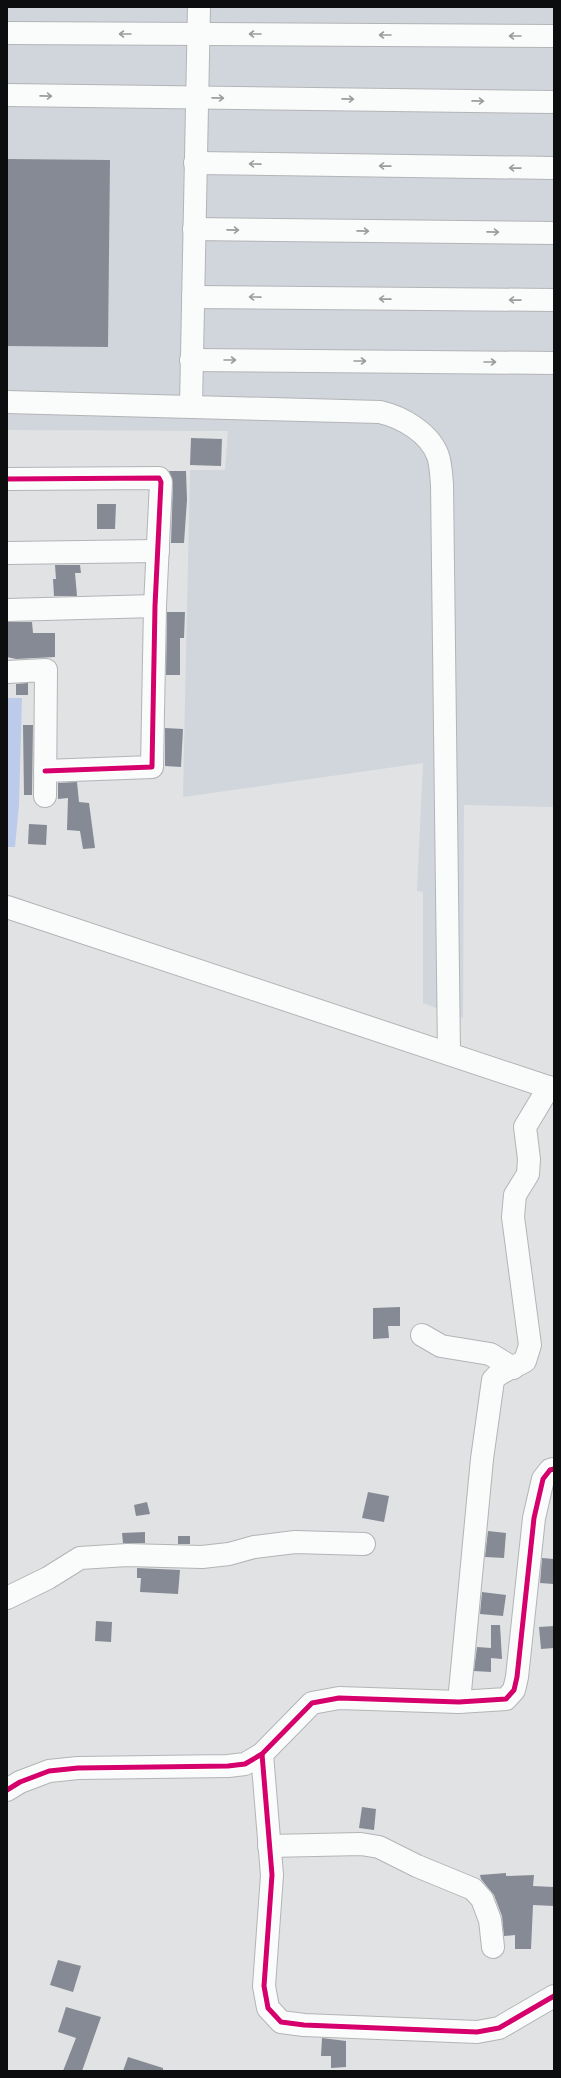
<svg xmlns="http://www.w3.org/2000/svg" width="561" height="2078" viewBox="0 0 561 2078" font-family="'DejaVu Sans',sans-serif">
  <style>
    .built { fill: #d1d6dd }
    .green { fill: #bccbe9 }
    .building { fill: #858a94 }
    .lines { fill: none; stroke-linecap: round; stroke-linejoin: round }
    .minor-casing { stroke: #b3b4b6; stroke-width: 24 }
    .major-casing { stroke: #b3b4b6; stroke-width: 24 }
    .minor { stroke: #fafbfb; stroke-width: 22 }
    .major { stroke: #fafbfb; stroke-width: 22 }
    .cycleway-casing { stroke: #fff; stroke-width: 8 }
    .cycleway { stroke: #d6006c; stroke-width: 5 }
    .oneway { stroke: #9b9c9d }
  </style>
  <rect width="100%" height="100%" fill="#e0e2e4"/>
  <path class="built" d="M7,7H554V807L464,805L463,1018L423,1003V892L417,891L423,763L183,797L190,470H225L228,431L7,430Z"/>
  <path class="green" d="M7,698H22L19,804L15,847H7Z"/>
  <g class="building">
    <path d="M7,159L110,160L108,347L7,346Z"/>
    <path d="M191,438L222,439L221,466L190,465Z"/>
    <path d="M169,471H186L187,500L184,543H171L173,483Z"/>
    <path d="M97,504H116L115,529H97Z"/>
    <path d="M55,565H80L81,573H75L77,596H54L53,579H56Z"/>
    <path d="M167,612H185L184,638H180V675H166Z"/>
    <path d="M7,622H32L33,633H55V657L16,659L7,657Z"/>
    <path d="M28,683V695H16V684Z"/>
    <path d="M23,725H33L32,795H24Z"/>
    <path d="M165,728L183,729L181,767L165,766Z"/>
    <path d="M77,782L79,802L89,803L95,848L83,849L80,831L67,830L68,798L58,799V783Z"/>
    <path d="M29,824L47,825L46,845L28,844Z"/>
    <path d="M400,1307V1326H388L389,1338L373,1339V1308Z"/>
    <path d="M368,1492L389,1496L384,1522L362,1518Z"/>
    <path d="M147,1502L150,1514L136,1516L134,1505Z"/>
    <path d="M488,1531L506,1533L504,1558L485,1557Z"/>
    <path d="M145,1532V1543H123L122,1533Z"/>
    <rect x="178" y="1536" width="12" height="8"/>
    <path d="M542,1558L554,1559V1584L540,1583Z"/>
    <path d="M137,1568L180,1570L178,1594L140,1592L141,1578H137Z"/>
    <path d="M482,1592L506,1595L503,1616L480,1614Z"/>
    <path d="M96,1621L112,1622L111,1642L95,1641Z"/>
    <path d="M491,1625H500L502,1659L491,1658V1672L474,1671L477,1647L491,1648Z"/>
    <path d="M554,1626V1648L541,1649L539,1627Z"/>
    <path d="M362,1807L376,1809L374,1830L359,1828Z"/>
    <path d="M506,1873V1876L534,1875L533,1886L554,1887V1906L533,1905L531,1949H515V1935L504,1936L502,1916L494,1895L481,1879L480,1875Z"/>
    <path d="M58,1960L81,1966L73,1992L50,1985Z"/>
    <path d="M66,2007L101,2017L82,2071H63L76,2038L58,2032Z"/>
    <path d="M322,2038L346,2041V2067L331,2068V2056H321Z"/>
    <path d="M128,2057L163,2068V2071H123Z"/>
  </g>
  <g class="lines">
    <g class="minor-casing">
      <g id="minor">
        <path d="M7,33L554,36"/>
        <path d="M7,95L554,102"/>
        <path d="M195,163L554,168"/>
        <path d="M194,229L554,233"/>
        <path d="M193,297L554,300"/>
        <path d="M191,360L554,363"/>
        <path d="M7,402L380,412C402,417 430,433 438,456C441,465 441,475 442,484L449,1054"/>
        <path d="M191,406L199,7"/>
        <path d="M7,479L159,478L161,482L155,606L152,767L45,771"/>
        <path d="M7,553L158,551"/>
        <path d="M7,610L155,606"/>
        <path d="M7,672L46,670L45,796"/>
        <path d="M422,1335L441,1346L490,1354L513,1368"/>
        <path d="M7,1598L48,1578L80,1558L127,1555L202,1557L229,1554L254,1547L295,1542L364,1544"/>
        <path d="M459,1702L482,1459L493,1380C501,1370 513,1368 525,1361L530,1345L513,1217L515,1195L528,1174L529,1159L525,1127L549,1087"/>
        <path d="M262,1754L272,1875L264,1986L268,2008L281,2022L304,2025L477,2032L499,2028L554,1996"/>
        <path d="M7,1790L20,1782L49,1771L78,1768L228,1766L245,1764L262,1754L312,1703L339,1698L459,1702L506,1699L514,1690L517,1677L534,1518L543,1479L550,1470L554,1469"/>
        <path d="M269,1846L361,1844L379,1847L417,1866L473,1889L482,1899L490,1920L493,1947"/>
      </g>
    </g>
    <g class="major-casing">
      <path id="major" d="M7,907L554,1089"/>
    </g>
    <use href="#minor" class="minor"/>
    <use href="#major" class="major"/>
    <g class="cycleway-casing">
      <g id="cycleway">
        <path d="M7,479L159,478L161,482L155,606L152,767L45,771"/>
        <path d="M262,1754L272,1875L264,1986L268,2008L281,2022L304,2025L477,2032L499,2028L554,1996"/>
        <path d="M7,1790L20,1782L49,1771L78,1768L228,1766L245,1764L262,1754L312,1703L339,1698L459,1702L506,1699L514,1690L517,1677L534,1518L543,1479L550,1470L554,1469"/>
      </g>
    </g>
    <use href="#cycleway" class="cycleway"/>
  </g>
  <defs><path id="oneway-shaft" d="M-6 0H5M1.5-3L5.5 0L1.5 3" fill="none" stroke-width="1.6" stroke-linecap="round" stroke-linejoin="round"/></defs>
  <g class="oneway">
    <use href="#oneway-shaft" transform="translate(125 34) rotate(-180)"/>
    <use href="#oneway-shaft" transform="translate(255 34) rotate(-180)"/>
    <use href="#oneway-shaft" transform="translate(385 35) rotate(-180)"/>
    <use href="#oneway-shaft" transform="translate(515 36) rotate(-180)"/>
    <use href="#oneway-shaft" transform="translate(46 96) rotate(1)"/>
    <use href="#oneway-shaft" transform="translate(218 98) rotate(1)"/>
    <use href="#oneway-shaft" transform="translate(348 99) rotate(1)"/>
    <use href="#oneway-shaft" transform="translate(478 101) rotate(1)"/>
    <use href="#oneway-shaft" transform="translate(255 164) rotate(-179)"/>
    <use href="#oneway-shaft" transform="translate(385 166) rotate(-179)"/>
    <use href="#oneway-shaft" transform="translate(515 168) rotate(-179)"/>
    <use href="#oneway-shaft" transform="translate(233 230) rotate(1)"/>
    <use href="#oneway-shaft" transform="translate(363 231) rotate(1)"/>
    <use href="#oneway-shaft" transform="translate(493 232) rotate(1)"/>
    <use href="#oneway-shaft" transform="translate(255 297) rotate(-179)"/>
    <use href="#oneway-shaft" transform="translate(385 299) rotate(-179)"/>
    <use href="#oneway-shaft" transform="translate(515 300) rotate(-179)"/>
    <use href="#oneway-shaft" transform="translate(230 360)"/>
    <use href="#oneway-shaft" transform="translate(360 361)"/>
    <use href="#oneway-shaft" transform="translate(490 362)"/>
  </g>
  <rect width="561" height="2078" fill="none" stroke="#0c0d0f" stroke-width="16"/>
</svg>
